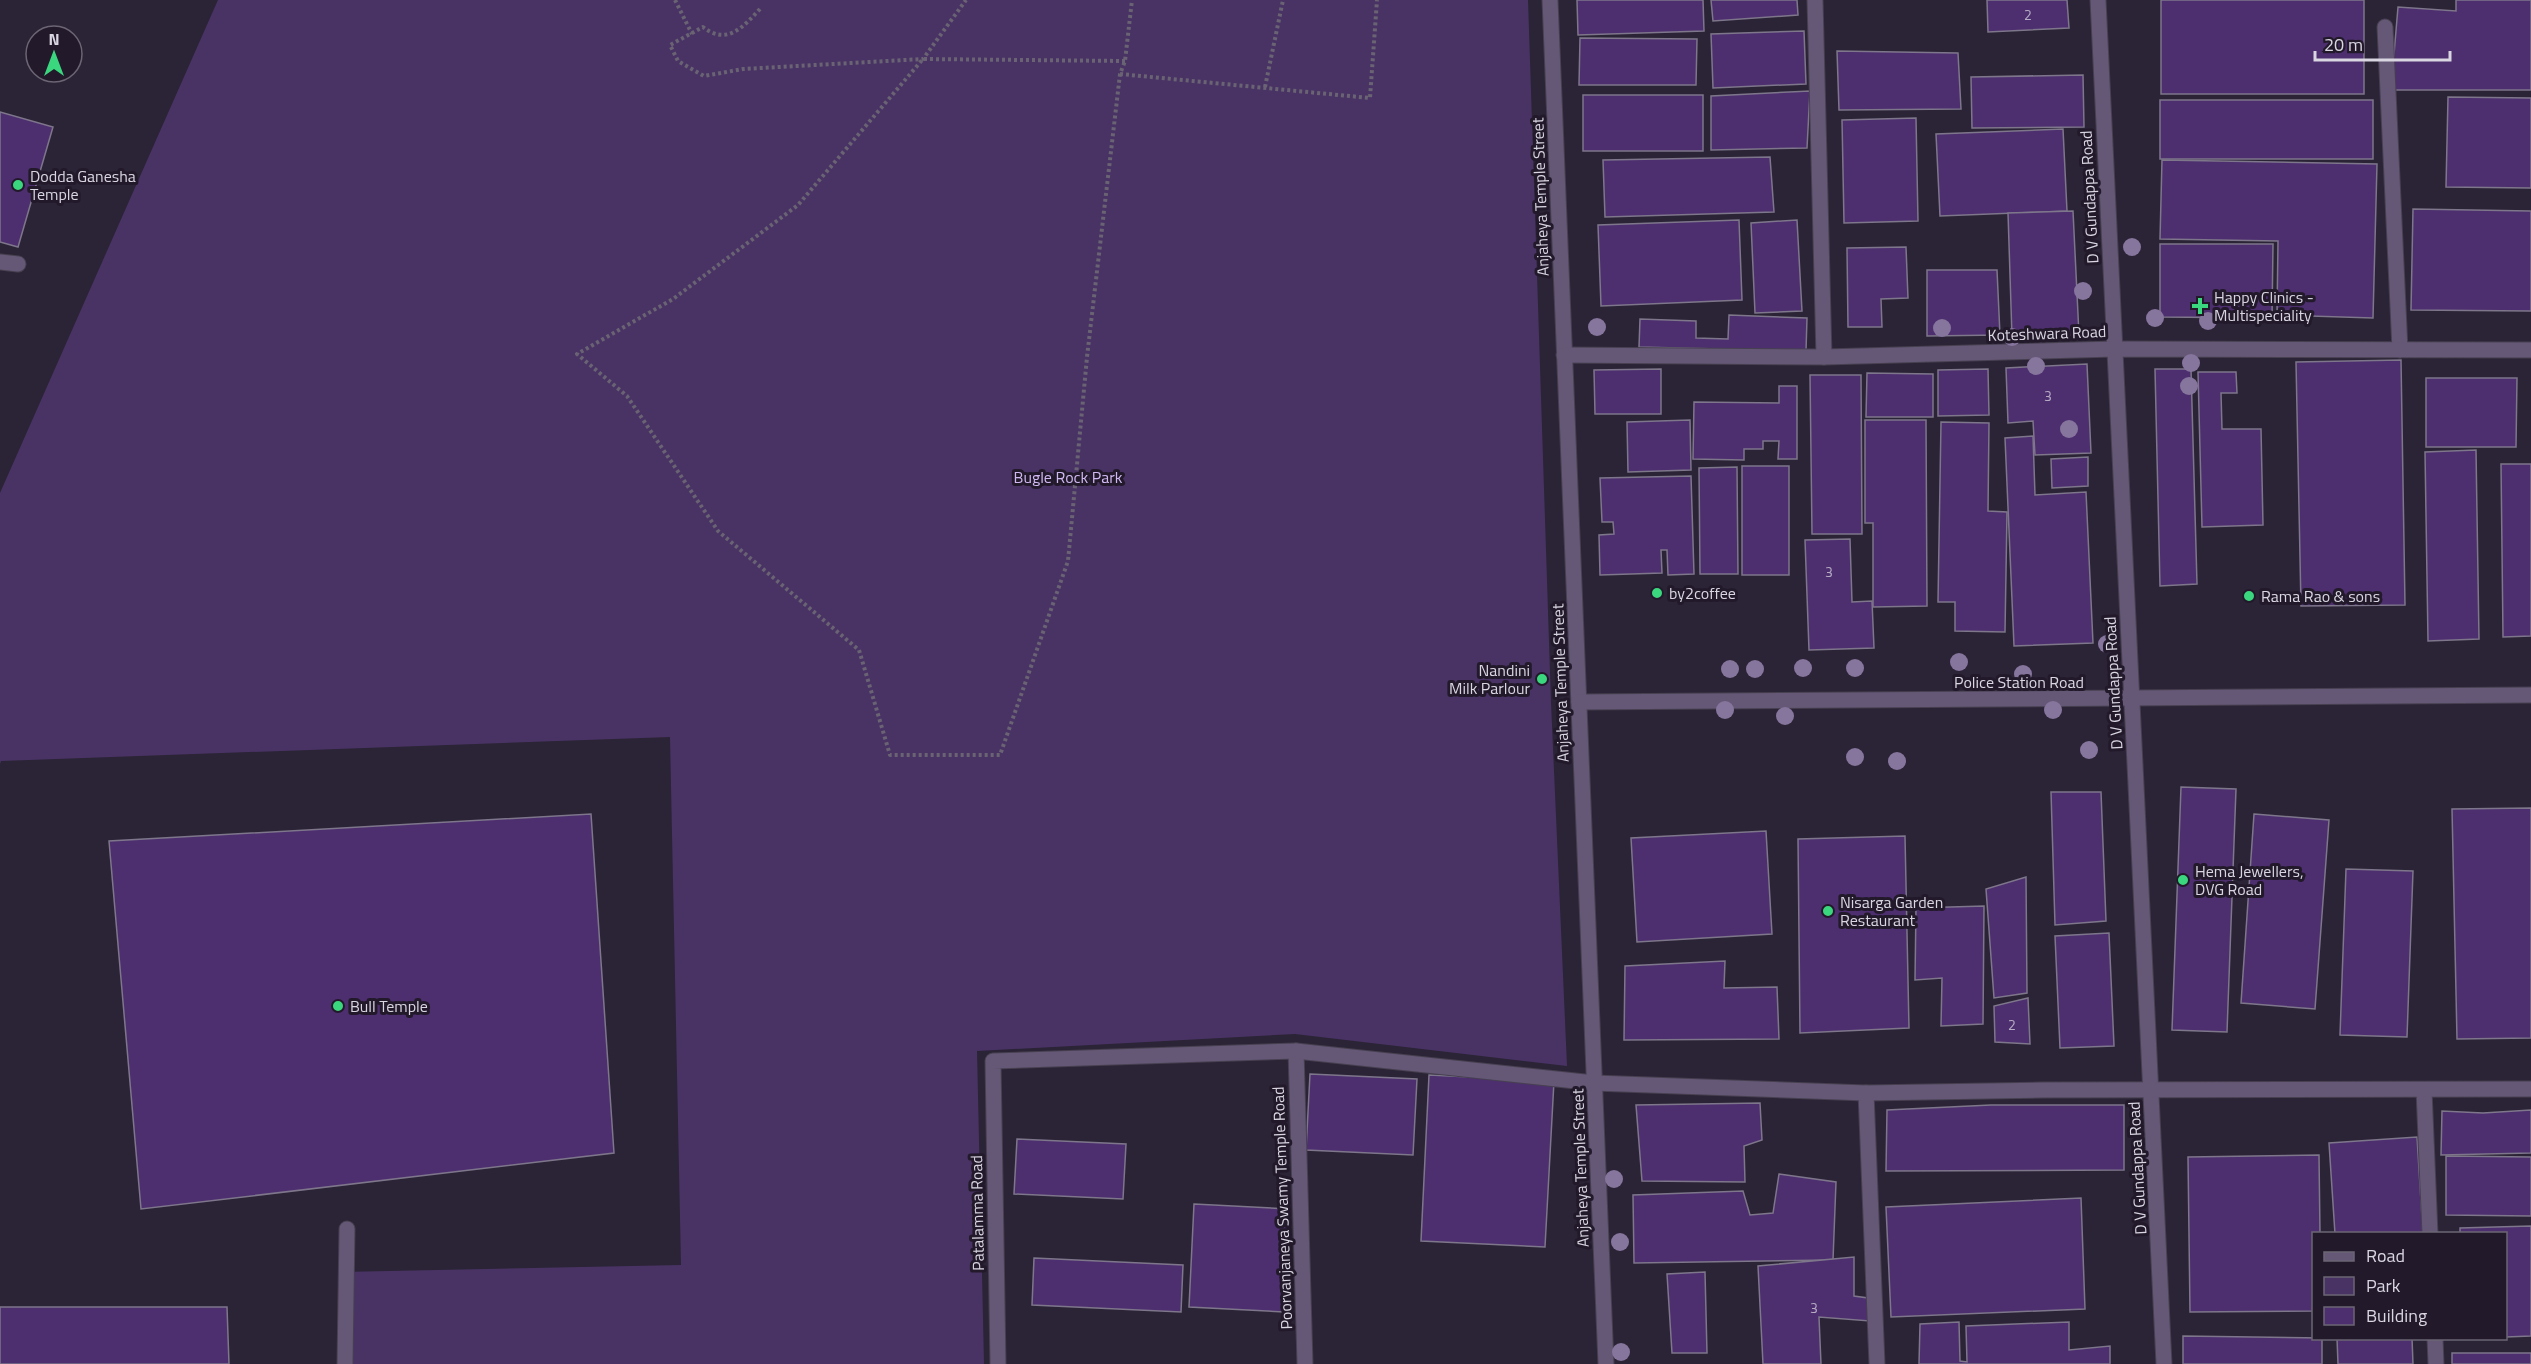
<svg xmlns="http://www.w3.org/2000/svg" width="2531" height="1364" viewBox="0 0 2531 1364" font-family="'Titillium Web',sans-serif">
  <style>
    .green { fill: #493364 }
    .building { fill: #4d2f6f; stroke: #7e768b; stroke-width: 1.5 }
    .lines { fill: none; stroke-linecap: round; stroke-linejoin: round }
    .minor-casing { stroke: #474051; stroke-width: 17 }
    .path { stroke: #696373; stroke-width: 4; stroke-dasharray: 3 3; stroke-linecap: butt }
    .minor { stroke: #655876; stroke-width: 15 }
    .tree { fill: #86759d }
    .poi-dot { fill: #3bd77f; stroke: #221a2b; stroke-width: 2 }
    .labels { text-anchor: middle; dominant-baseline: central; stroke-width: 6; stroke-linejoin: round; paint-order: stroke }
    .number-label { font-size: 14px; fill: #b6acc4 }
    .poi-label { font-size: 16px; fill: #d9d5e1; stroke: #221a2b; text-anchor: start }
    .street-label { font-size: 16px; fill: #d9d5e1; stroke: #221a2b }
    .park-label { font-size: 16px; fill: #d0b8f2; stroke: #221a2b }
  </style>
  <rect width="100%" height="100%" fill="#2b2436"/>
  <path class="green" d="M218,0H1528L1551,703L1567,1066L1295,1034L977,1051L984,1364H341V1272L681,1265L670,737L1,761L0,764V493Z"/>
  <g class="building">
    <path d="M1577,0H1703L1704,31L1578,35Z"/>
    <path d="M1711,0H1797L1798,15L1713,21Z"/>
    <path d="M1987,0H2067L2069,28L1988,32Z"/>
    <rect x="2161" y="0" width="203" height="94"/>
    <path d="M2456,0H2531V90H2391L2398,7L2456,11Z"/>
    <path d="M1804,31L1806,84L1713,88L1711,34Z"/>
    <path d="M1580,38L1697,39L1696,85H1579Z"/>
    <path d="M1837,51L1958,53L1961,109L1839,110Z"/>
    <path d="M2083,75L2084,127L1972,128L1971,77Z"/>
    <path d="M1810,91L1807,148L1711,150V96Z"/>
    <rect x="1583" y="95" width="120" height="56"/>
    <path d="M2448,97L2531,98V188L2446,187Z"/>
    <rect x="2160" y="100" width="213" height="59"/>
    <path d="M0,112L53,127L18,247L0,242Z"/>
    <path d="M1916,118L1918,221L1844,223L1842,120Z"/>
    <path d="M2063,129L2067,211L1940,216L1936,134Z"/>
    <path d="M1770,157L1774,212L1605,217L1603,160Z"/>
    <path d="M2162,160L2377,164L2373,318L2277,315L2278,241L2160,239Z"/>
    <path d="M2413,209L2531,211V311L2411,310Z"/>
    <path d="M2073,211L2079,335L2012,337L2008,213Z"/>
    <path d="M1739,220L1742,300L1601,306L1598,225Z"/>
    <path d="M1797,220L1802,311L1755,313L1751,223Z"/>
    <path d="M2160,244H2273L2272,318L2160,317Z"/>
    <path d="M1906,247L1908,298L1881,299L1882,327H1848L1847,248Z"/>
    <path d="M1927,270H1997L2000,335L1927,336Z"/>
    <path d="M1729,315L1807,318L1806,351L1639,347L1640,319L1696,321V338L1728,339Z"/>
    <path d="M2401,360L2405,605L2301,606L2296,362Z"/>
    <path d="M2087,364L2091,453L2035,455L2033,421L2008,423L2006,368Z"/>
    <path d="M1661,369V414H1595L1594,370Z"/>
    <path d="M1988,369L1989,415L1938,416V370Z"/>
    <path d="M2155,369H2191L2197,584L2160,586Z"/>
    <path d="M2198,372H2236L2237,393H2221L2222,429H2261L2263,525L2202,527Z"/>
    <path d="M1867,373L1933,374V417H1866Z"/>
    <path d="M1810,375H1861L1862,534H1812Z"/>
    <path d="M2426,378H2517L2516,447H2426Z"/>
    <path d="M1779,386H1797V459H1778L1779,441H1763V449H1744V460L1693,459L1694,402L1779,403Z"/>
    <path d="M1690,420L1691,470L1628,472L1627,422Z"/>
    <path d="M1865,420H1926L1927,606L1873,607V523H1865Z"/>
    <path d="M1941,422L1989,423L1988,511L2007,512L2005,632L1955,631V602H1938Z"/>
    <path d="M2033,436L2035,495L2086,492L2093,643L2014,646L2005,438Z"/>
    <path d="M2476,450L2479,639L2428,641L2425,452Z"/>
    <path d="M2088,457V486L2052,488L2051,459Z"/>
    <path d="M2501,464H2531V636L2503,637Z"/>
    <rect x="1742" y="466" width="47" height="109"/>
    <path d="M1737,467L1738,574H1700L1699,468Z"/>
    <path d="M1691,476L1694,574L1668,575L1667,550H1661L1662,573L1600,575L1599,535L1614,534L1613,522H1602L1600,478Z"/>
    <path d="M1850,539L1852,602L1872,601L1874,648L1809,650L1805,540Z"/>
    <path d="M2181,787L2236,789L2227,1032L2172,1030Z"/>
    <path d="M2051,792H2101L2106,921L2055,925Z"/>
    <path d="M2531,808V1038L2457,1039L2452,809Z"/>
    <path d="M591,814L614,1153L141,1209L109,841Z"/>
    <path d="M2254,814L2329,820L2315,1009L2241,1003Z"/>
    <path d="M1766,831L1772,934L1637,942L1631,838Z"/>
    <path d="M1905,836L1909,1028L1800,1033L1798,839Z"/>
    <path d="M2346,869L2413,871L2407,1037L2340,1035Z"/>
    <path d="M2026,877L2027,993L1994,998L1986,889Z"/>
    <path d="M1984,906L1983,1024L1941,1026L1942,978L1915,980L1916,908Z"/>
    <path d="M2109,933L2114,1046L2060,1048L2055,936Z"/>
    <path d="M1725,961L1724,988L1777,987L1779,1039L1624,1040L1625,966Z"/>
    <path d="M2028,998L2030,1044L1995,1042L1994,1006Z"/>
    <path d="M1310,1074L1417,1079L1413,1155L1306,1150Z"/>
    <path d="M1429,1075L1554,1081L1545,1247L1421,1241Z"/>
    <path d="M1760,1103L1762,1140L1744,1146L1745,1182L1642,1181L1636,1105Z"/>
    <path d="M1991,1105H2124V1170L1886,1171L1887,1110Z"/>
    <path d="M2531,1110V1153L2441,1155L2442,1111L2483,1113Z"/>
    <path d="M2417,1137L2423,1234H2335L2329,1143Z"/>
    <path d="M1017,1139L1126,1144L1123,1199L1014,1194Z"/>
    <path d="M2319,1155L2320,1234H2314V1311L2190,1312L2188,1157Z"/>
    <path d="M2446,1156L2531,1157V1216L2446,1215Z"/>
    <path d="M1779,1174L1836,1182L1833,1260L1634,1263L1633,1195L1743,1191L1750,1215L1773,1213Z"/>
    <path d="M2081,1198L2085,1309L1891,1317L1886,1207Z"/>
    <path d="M1194,1204L1289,1209L1284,1312L1189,1307Z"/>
    <path d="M2531,1226V1336L2506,1337V1234H2460V1228Z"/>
    <path d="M1854,1257V1296L1868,1298L1870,1321L1819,1317L1821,1364H1763L1758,1266Z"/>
    <path d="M1034,1258L1183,1265L1181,1312L1032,1305Z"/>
    <path d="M1705,1272L1707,1353H1672L1667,1274Z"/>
    <path d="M0,1307H227L229,1364H0Z"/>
    <path d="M1959,1322L1960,1361L1967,1362L1966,1326L2069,1322V1350L2110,1346V1364H1919L1920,1324Z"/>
    <path d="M2183,1336L2322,1338V1364H2183Z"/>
    <path d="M2337,1338H2412L2413,1364H2338Z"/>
    <rect x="2452" y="1353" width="79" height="11"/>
  </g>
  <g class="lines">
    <g class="minor-casing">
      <g id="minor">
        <path d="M1550,0L1606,1364"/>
        <path d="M1815,0L1824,357"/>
        <path d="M2098,0L2164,1364"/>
        <path d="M2385,27L2400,350"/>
        <path d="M0,262L18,264"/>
        <path d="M1564,355L1824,357L2115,349L2531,350"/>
        <path d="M1579,702L2531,695"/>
        <path d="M1296,1051L1305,1364"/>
        <path d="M2424,1090L2430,1234"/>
        <path d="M1866,1093L1877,1364"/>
        <path d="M2435,1338L2436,1364"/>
        <path d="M345,1364L347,1229"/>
        <path d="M998,1364L993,1061L1296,1051L1594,1083L1866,1093L2042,1090L2531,1089"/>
      </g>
    </g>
    <g class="path">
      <path d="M675,0L692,34"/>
      <path d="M760,9C743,27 727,46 703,27L670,45L678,61L704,76L743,69L923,59L966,0"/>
      <path d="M1125,61L923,59L798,205L673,299L577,354L627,396L718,531L859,650L890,755H1000L1068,561L1087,357L1120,74L1125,61L1132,0"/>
      <path d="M1120,74L1370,98L1377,0"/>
      <path d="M1265,87L1283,0"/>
    </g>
    <use href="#minor" class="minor"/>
  </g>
  <g class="tree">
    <circle cx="2132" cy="247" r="9"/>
    <circle cx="2083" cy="291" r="9"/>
    <circle cx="2155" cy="318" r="9"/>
    <circle cx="2208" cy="321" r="9"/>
    <circle cx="1597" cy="327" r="9"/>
    <circle cx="1942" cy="328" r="9"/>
    <circle cx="2012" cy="337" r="9"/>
    <circle cx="2191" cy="363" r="9"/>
    <circle cx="2036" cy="366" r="9"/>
    <circle cx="2189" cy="386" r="9"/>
    <circle cx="2069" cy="429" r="9"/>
    <circle cx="2107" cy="644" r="9"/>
    <circle cx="1959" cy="662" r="9"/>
    <circle cx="1803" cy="668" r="9"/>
    <circle cx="1855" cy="668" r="9"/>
    <circle cx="1730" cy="669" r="9"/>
    <circle cx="1755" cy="669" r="9"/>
    <circle cx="2023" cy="674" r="9"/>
    <circle cx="1725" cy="710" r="9"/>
    <circle cx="2053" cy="710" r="9"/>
    <circle cx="1785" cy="716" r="9"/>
    <circle cx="2089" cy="750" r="9"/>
    <circle cx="1855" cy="757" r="9"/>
    <circle cx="1897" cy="761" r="9"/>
    <circle cx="1614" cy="1179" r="9"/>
    <circle cx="1620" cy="1242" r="9"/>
    <circle cx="1621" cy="1352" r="9"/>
  </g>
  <g class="poi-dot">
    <circle cx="18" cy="185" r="6"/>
    <path d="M2197 297h6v6h6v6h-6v6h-6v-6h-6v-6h6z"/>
    <circle cx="1657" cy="593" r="6"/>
    <circle cx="2249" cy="596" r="6"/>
    <circle cx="1542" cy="679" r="6"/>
    <circle cx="2183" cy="880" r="6"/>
    <circle cx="1828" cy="911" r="6"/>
    <circle cx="338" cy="1006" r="6"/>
  </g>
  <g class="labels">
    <g class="number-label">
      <text x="2028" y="14">2</text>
      <text x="2048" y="395">3</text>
      <text x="1829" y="571">3</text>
      <text x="2012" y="1024">2</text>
      <text x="1814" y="1307">3</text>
    </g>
    <g class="poi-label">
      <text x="30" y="176">Dodda Ganesha<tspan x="30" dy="18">Temple</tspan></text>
      <text x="2214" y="297">Happy Clinics -<tspan x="2214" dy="18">Multispeciality</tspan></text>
      <text x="1669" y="593">by2coffee</text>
      <text x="2261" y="596">Rama Rao &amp; sons</text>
      <text x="1530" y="670" text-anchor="end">Nandini<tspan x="1530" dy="18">Milk Parlour</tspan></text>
      <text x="2195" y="871">Hema Jewellers,<tspan x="2195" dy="18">DVG Road</tspan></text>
      <text x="1840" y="902">Nisarga Garden<tspan x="1840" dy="18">Restaurant</tspan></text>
      <text x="350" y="1006">Bull Temple</text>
    </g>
    <g class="street-label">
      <text transform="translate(1540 197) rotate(-92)">Anjaheya Temple Street</text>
      <text transform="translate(2089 197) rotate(-93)">D V Gundappa Road</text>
      <text transform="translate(2047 333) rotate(-2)">Koteshwara Road</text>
      <text x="2019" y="682">Police Station Road</text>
      <text transform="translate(1560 683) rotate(-92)">Anjaheya Temple Street</text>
      <text transform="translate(2113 683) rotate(-93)">D V Gundappa Road</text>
      <text transform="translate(1580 1168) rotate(-92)">Anjaheya Temple Street</text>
      <text transform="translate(2137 1168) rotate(-93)">D V Gundappa Road</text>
      <text transform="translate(1282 1208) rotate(-92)">Poorvanjaneya Swamy Temple Road</text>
      <text transform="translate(977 1213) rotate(-91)">Patalamma Road</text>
    </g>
    <g class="park-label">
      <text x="1068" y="477">Bugle Rock Park</text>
    </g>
  </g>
  <rect x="2312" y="1232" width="195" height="108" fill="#221a2b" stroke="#6b6574" stroke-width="1.5"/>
  <rect x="2324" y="1252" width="30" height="9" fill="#655876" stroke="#6b6574" stroke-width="1.5"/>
  <text x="2366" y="1262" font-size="18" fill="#d9d5e1">Road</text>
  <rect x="2324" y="1277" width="30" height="18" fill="#493364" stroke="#6b6574" stroke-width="1.5"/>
  <text x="2366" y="1292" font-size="18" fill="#d9d5e1">Park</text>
  <rect x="2324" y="1307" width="30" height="18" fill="#4d2f6f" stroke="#6b6574" stroke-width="1.5"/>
  <text x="2366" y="1322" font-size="18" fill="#d9d5e1">Building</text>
  <g transform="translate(54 54)"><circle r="28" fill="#221a2b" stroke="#6b6574" stroke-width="1.5"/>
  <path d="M0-4.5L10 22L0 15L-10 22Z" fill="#3bd77f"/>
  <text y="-9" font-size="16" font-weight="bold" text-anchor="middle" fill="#d9d5e1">N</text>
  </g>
  <path d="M2315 51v9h135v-9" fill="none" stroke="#d9d5e1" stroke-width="3"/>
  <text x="2324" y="51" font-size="18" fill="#d9d5e1" stroke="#221a2b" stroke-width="4.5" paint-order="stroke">20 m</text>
</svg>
